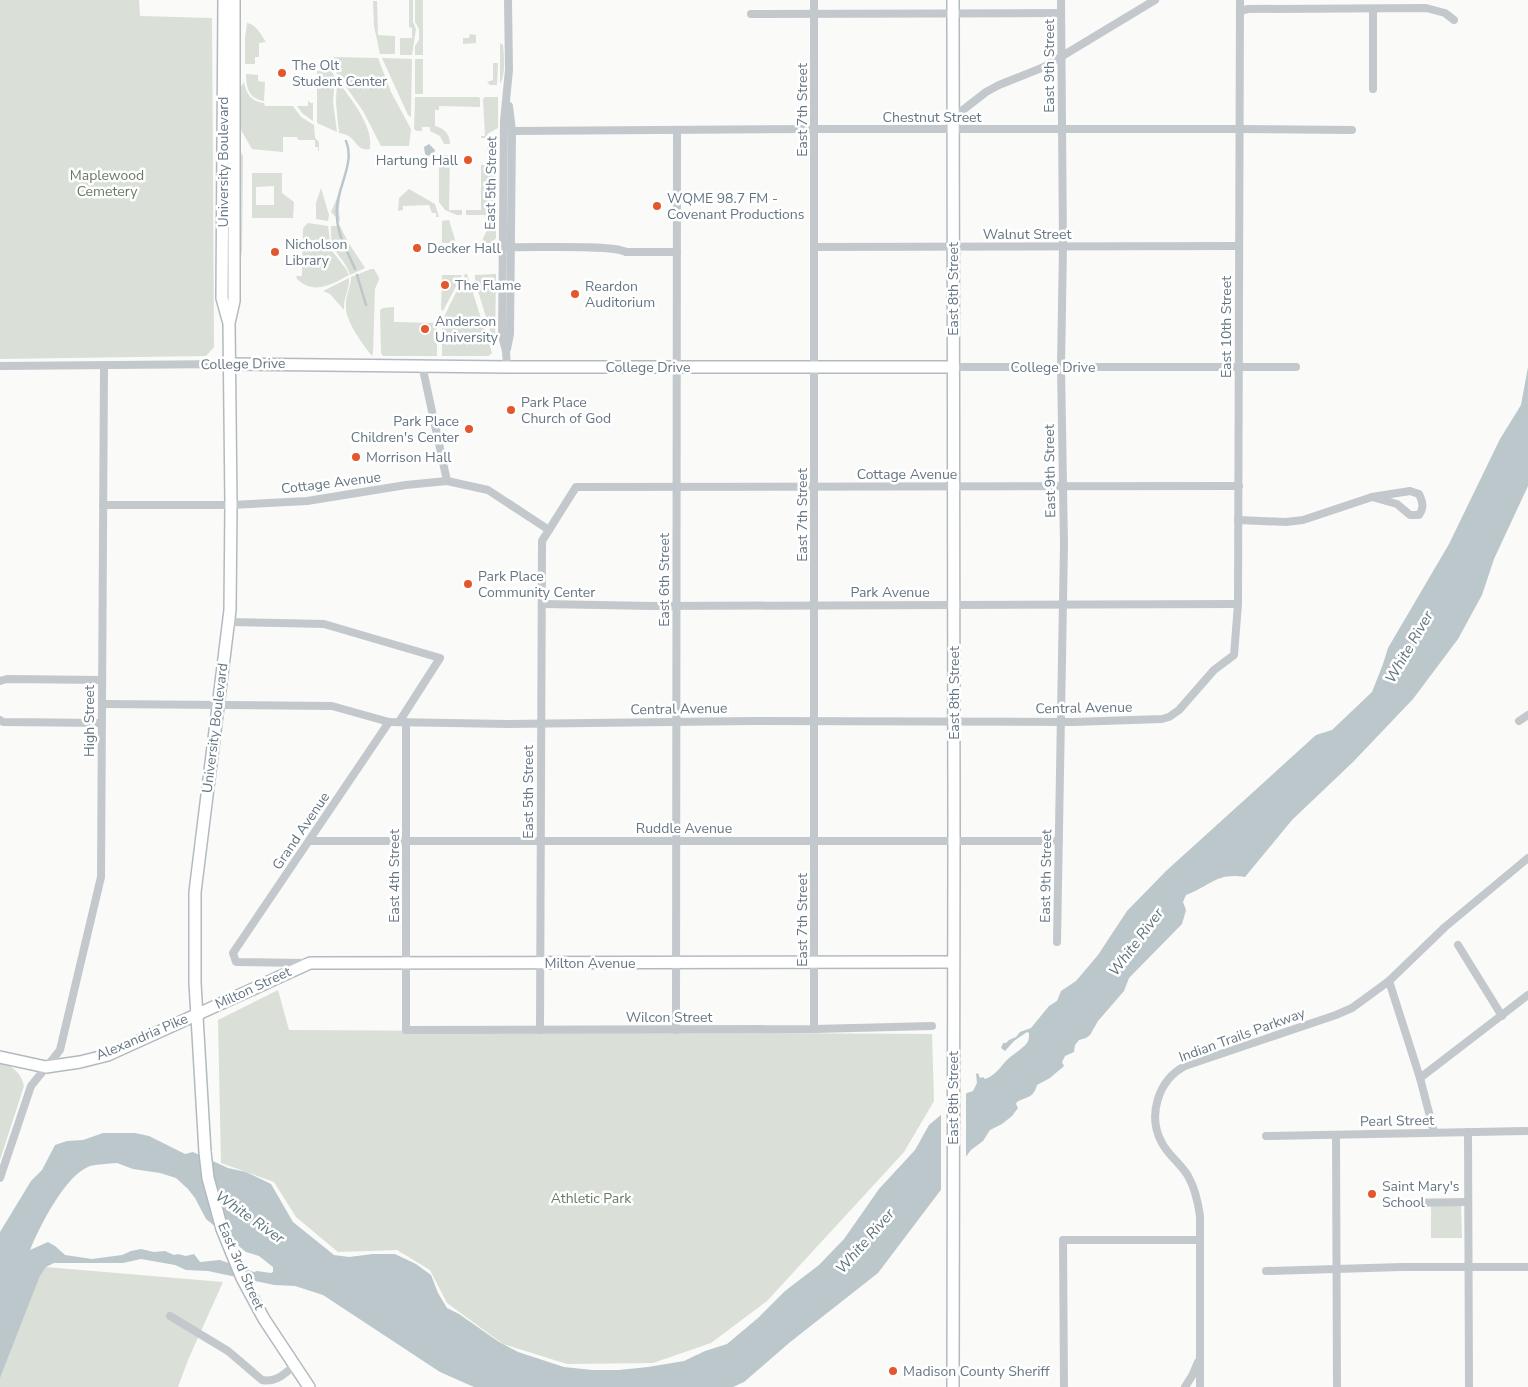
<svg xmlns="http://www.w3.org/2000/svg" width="1528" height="1387" viewBox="0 0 1528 1387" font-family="'Nunito Sans',sans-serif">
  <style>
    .green { fill: #dadfd7; fill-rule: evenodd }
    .water { fill: #bbc7cb; fill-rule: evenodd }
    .pier { fill: #fafaf8 }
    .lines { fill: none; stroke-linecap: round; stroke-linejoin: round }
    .stream { stroke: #bbc7cb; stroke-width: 2.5 }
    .secondary-casing { stroke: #b3babf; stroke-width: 14 }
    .street { stroke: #c3c8cc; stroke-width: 8 }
    .secondary { stroke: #fff; stroke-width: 11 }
    .poi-dot { fill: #e4572e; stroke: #fff; stroke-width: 2 }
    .labels { text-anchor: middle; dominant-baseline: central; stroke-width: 5; stroke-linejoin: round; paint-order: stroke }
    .poi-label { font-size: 14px; fill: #657683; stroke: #fff; text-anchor: start }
    .street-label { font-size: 14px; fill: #657683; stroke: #fff }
    .park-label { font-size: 14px; fill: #687a64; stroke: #fff }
    .water-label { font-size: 15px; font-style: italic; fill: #60757c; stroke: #fff }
  </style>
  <rect width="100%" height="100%" fill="#fafaf8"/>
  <g class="green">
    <path d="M0,0H139L140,16L212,18L214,347L206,356L0,359Z"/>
    <path d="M409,0H413V22L416,29L412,55H400V38H412V28L409,27Z"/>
    <path d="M415,0H423V55H415V46L419,40V29L415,22Z"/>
    <path d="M373,1H377L378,35L395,36V54H380L374,26Z"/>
    <path d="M247,23C257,25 261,35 266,42L259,43V57H255V64H245V38Z"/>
    <path d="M470,34L476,35V43L463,44V38H469Z"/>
    <path d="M500,43L503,45C504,56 506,75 500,84Z"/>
    <path d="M334,57L378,58L391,92L411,129L409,146H381L363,111L333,68L332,64Z"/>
    <path d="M382,58L412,59L411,117L408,115Z"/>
    <rect x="415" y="59" width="8" height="35"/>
    <path d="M493,63H498L497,85H490L487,82L493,80Z"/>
    <path d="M327,70L332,72L335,77L333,102L337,132L317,123V71Z"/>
    <path d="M246,74L258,75V81L265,82L264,101C249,99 246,88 246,74Z"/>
    <path d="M337,80C350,98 374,126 370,149C357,152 357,140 347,135C344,134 342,133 339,133L336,103Z"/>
    <path d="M244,82C246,94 252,102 264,103L265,106H293L301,117L314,125L315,138L319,142V151H318V147H315V140H298L297,137H283V152L252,149L241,130V87Z"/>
    <path d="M415,97H478L480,98V107L439,106V110H435V126C444,128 450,134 450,144H444L440,136L430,131V127H422V131H417L414,129Z"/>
    <path d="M485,97H498V128L489,133L485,138H481V136H485L483,99Z"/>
    <path d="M308,100L310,103H313V121L302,113L297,106H308Z"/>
    <path d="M497,134L496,168C483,159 484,142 497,134Z"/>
    <path d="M239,149L243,156L242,250L241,257L238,261Z"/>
    <path d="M444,155H450L449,210H462V215H457L445,210L439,202V160Z"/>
    <path d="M481,165H485L496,174V207L492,215H466V210H481Z"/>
    <path d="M252,173H282V193L294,202L293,218H252ZM274,186V205H256V187Z"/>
    <path d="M321,188L329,215L328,221L316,219V203Z"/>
    <path d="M341,189L339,209L340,222L331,212Z"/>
    <path d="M409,189L435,204L439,217H436V213H432L429,205L403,206V210L398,211L399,198Z"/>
    <path d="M492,219H496V238L492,243H481Z"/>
    <path d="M449,220L456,243H442V221Z"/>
    <path d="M308,223L328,226C329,234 331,245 330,251L333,252L346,269L349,275C331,285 314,295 297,279L296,276H302L303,228Z"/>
    <path d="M331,226H340L348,242L365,268L350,275C342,252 330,257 331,226Z"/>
    <path d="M371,269H374C381,281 380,277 375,289L373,353L372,356C362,343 344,320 346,304C346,294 351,287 351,277Z"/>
    <path d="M465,274H467L492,353L489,356H442V321Z"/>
    <path d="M496,274L495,345V347L475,281V275Z"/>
    <path d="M442,275H462L443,311L441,309Z"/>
    <path d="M349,278C350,289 343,298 344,310L330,294L323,291Z"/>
    <path d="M394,307V322L437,323V356H383L381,353L380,310L383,308Z"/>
    <path d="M278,990L289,1030L932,1034L934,1101L904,1152L767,1301L711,1343L653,1363L567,1364L503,1344L447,1303L430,1270L397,1250L338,1252L296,1217L274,1182L221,1163L218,1020Z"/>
    <path d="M0,1062C13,1066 21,1073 24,1086L0,1160Z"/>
    <path d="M1461,1205L1462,1238H1431V1206Z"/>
    <path d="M46,1267L223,1282L188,1360L178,1387H0V1340Z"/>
  </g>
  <g class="water">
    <path d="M429,144L435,150L434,153L428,156L425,154L424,147Z"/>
    <path d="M1528,367V486L1494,559L1482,595L1458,639L1413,699L1353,762L1292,820L1245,877C1217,872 1210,886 1186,895L1183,902L1186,910L1182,924L1129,978L1124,991L1098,1021L1090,1035L1086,1038L1079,1040L1075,1045L1074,1052L1065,1056L1062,1062L1064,1066L1050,1078L1037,1085C1033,1099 1027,1096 1017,1102L1016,1104L1018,1108L1012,1116L1002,1124L990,1130L983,1141L971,1150L878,1273L789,1343L744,1382L733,1387H474L440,1372L323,1295L295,1286L274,1285L208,1271L186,1270L175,1265L141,1259L123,1263H54L46,1267L39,1278L0,1378V1232L31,1181L42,1170L55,1145L67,1141L83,1140L103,1133H135L149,1136L185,1154L193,1152L228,1168L246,1172L271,1184L293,1222L334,1255L349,1257L373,1254H395L416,1264L431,1275L438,1293L447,1308L459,1314L499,1342L518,1352L564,1367L592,1370H619L648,1367L684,1361L705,1351L727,1344L758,1318L785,1291L819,1265L844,1239L879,1189L915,1150L929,1125L967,1093L973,1091L977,1083L976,1074L978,1073L980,1078L983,1077L985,1079C994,1076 999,1069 1005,1062C1010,1056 1025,1048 1028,1041C1029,1039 1029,1036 1029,1033L1027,1032L1014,1041L1005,1051L1001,1048L1003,1043H1006L1009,1040L1016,1037L1020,1032L1031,1028L1049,1006L1057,1001L1061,991L1076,981L1098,955L1127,911L1166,871L1316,735L1332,730L1372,692L1383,664L1388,648L1449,544L1500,439L1521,405ZM117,1163L133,1169L160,1173L176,1178L188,1189L195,1198L206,1219L246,1252L259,1256L273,1267V1272L271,1273L257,1271L254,1272L220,1260L200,1262L194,1254L186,1256L178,1254L174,1255L165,1251L154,1252L141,1249L131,1251L122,1255L92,1259L65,1255L55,1246L48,1242L30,1250C40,1226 65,1175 90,1166C98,1164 108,1164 117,1163Z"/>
  </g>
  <path class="pier" d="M966,1091V1159L941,1194V1112Z"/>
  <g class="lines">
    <g class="stream">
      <path d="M346,141C355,161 339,185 337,206C335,233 345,245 355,269"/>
      <path d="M357,275L366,305"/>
    </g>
    <g class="secondary-casing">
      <g id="secondary">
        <path d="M224,0L222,298L228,320"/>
        <path d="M234,0V301L229,323L231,505L230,610L195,892V983L205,1152L208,1178L222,1229L242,1278L264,1319L309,1387"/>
        <path d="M229,364L507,367H953"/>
        <path d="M0,1057L46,1067L80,1062L108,1055L310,963L953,962"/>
        <path d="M953,1387L954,841L953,0"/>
      </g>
    </g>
    <g class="street">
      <path d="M814,0V1029"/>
      <path d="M1373,9V89"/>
      <path d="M1240,11L1248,9L1426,8L1445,13L1454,20"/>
      <path d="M751,14L1061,13"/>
      <path d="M954,117L986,92L999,85L1044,67L1155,0"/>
      <path d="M513,131L814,129H1239L1352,130"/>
      <path d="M507,247C529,248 613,244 626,252H677"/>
      <path d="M814,247L1239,246"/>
      <path d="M507,349L510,334L512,131L509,106"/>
      <path d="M422,365L447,481"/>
      <path d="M0,366L229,364"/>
      <path d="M507,367L506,351L502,336L504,121L509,70L508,0"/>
      <path d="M953,367H1296"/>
      <path d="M1410,491L1419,494C1423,502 1424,508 1419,515H1410L1397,504L1372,497Z"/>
      <path d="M103,505H231L307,501L406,485L447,481L488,490L549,530"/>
      <path d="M1238,520L1286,522L1303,520L1372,497"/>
      <path d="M542,604L654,606L1238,604"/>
      <path d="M228,622L324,624L440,658L399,722"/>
      <path d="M0,681L7,679L102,680"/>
      <path d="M102,704L332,706L389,722L509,724L751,721L1073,722L1162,719L1169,717L1179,710L1214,670L1234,655L1238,604L1240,0"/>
      <path d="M0,720L3,722L101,723"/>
      <path d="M1519,721L1528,715"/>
      <path d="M406,722V1030L814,1029L932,1026"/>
      <path d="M309,841H1059"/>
      <path d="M1057,942L1064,545L1061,367L1063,246L1061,0"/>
      <path d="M1458,945L1502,1016"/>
      <path d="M306,963L236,962L233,953L389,722"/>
      <path d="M1389,981L1420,1078L1434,1132"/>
      <path d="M540,1030L542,541L576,487L1239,486"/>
      <path d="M676,1030L677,130"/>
      <path d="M1420,1078L1528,995"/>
      <path d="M1468,1132L1469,1387"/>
      <path d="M1336,1135L1337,1387"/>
      <path d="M1266,1136L1528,1131"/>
      <path d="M0,1178L31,1086L60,1050L101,877L104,366"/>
      <path d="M1402,1203L1468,1202"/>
      <path d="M1266,1271L1402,1267H1528"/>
      <path d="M170,1316L228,1351L262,1380C276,1383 284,1374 294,1366"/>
      <path d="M1064,1387L1063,1240H1200"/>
      <path d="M1185,1387L1192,1376L1198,1362"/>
      <path d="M1200,1387V1216C1198,1202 1195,1188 1188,1176C1181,1164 1168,1155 1162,1143C1147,1116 1158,1080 1185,1066L1336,1015L1352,1008L1389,981L1445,927L1528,858"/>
    </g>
    <use href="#secondary" class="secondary"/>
  </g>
  <g class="poi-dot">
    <circle cx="282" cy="73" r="5"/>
    <circle cx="468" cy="160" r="5"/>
    <circle cx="657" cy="206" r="5"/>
    <circle cx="417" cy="248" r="5"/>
    <circle cx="275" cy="252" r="5"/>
    <circle cx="445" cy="285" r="5"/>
    <circle cx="575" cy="294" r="5"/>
    <circle cx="425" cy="329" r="5"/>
    <circle cx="511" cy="410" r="5"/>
    <circle cx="469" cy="429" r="5"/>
    <circle cx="356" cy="457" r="5"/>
    <circle cx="468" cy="584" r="5"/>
    <circle cx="1372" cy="1194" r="5"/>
    <circle cx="893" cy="1371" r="5"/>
  </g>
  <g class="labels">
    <g class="poi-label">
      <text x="292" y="65">The Olt<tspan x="292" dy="16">Student Center</tspan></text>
      <text x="458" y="160" text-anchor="end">Hartung Hall</text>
      <text x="667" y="198">WQME 98.7 FM -<tspan x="667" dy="16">Covenant Productions</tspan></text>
      <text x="285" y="244">Nicholson<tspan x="285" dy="16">Library</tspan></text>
      <text x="427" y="248">Decker Hall</text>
      <text x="455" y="285">The Flame</text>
      <text x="585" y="286">Reardon<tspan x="585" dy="16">Auditorium</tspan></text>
      <text x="435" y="321">Anderson<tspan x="435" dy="16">University</tspan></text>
      <text x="521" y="402">Park Place<tspan x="521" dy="16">Church of God</tspan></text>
      <text x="459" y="421" text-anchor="end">Park Place<tspan x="459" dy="16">Children's Center</tspan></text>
      <text x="366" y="457">Morrison Hall</text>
      <text x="478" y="576">Park Place<tspan x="478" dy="16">Community Center</tspan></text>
      <text x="1382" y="1186">Saint Mary's<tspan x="1382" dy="16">School</tspan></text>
      <text x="903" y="1371">Madison County Sheriff</text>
    </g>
    <g class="street-label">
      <text transform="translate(1049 66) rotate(-90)">East 9th Street</text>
      <text transform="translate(802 110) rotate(-90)">East 7th Street</text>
      <text x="932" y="117">Chestnut Street</text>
      <text transform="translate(223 162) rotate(-90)">University Boulevard</text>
      <text transform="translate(491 183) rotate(-89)">East 5th Street</text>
      <text x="1027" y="234">Walnut Street</text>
      <text transform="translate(953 289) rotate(-90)">East 8th Street</text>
      <text transform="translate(1226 327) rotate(-90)">East 10th Street</text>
      <text transform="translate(243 364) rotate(-1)">College Drive</text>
      <text x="648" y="367">College Drive</text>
      <text x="1053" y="367">College Drive</text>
      <text transform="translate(1050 471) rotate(-91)">East 9th Street</text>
      <text x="907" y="474">Cottage Avenue</text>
      <text transform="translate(331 483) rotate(-7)">Cottage Avenue</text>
      <text transform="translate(802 515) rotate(-90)">East 7th Street</text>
      <text transform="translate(664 580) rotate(-90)">East 6th Street</text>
      <text x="890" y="592">Park Avenue</text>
      <text transform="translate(954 693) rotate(-90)">East 8th Street</text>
      <text transform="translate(1084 708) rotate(-1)">Central Avenue</text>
      <text transform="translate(679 709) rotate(-1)">Central Avenue</text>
      <text transform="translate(89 721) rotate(-90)">High Street</text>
      <text transform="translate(215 728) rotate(-83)">University Boulevard</text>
      <text transform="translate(528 792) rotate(-90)">East 5th Street</text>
      <text x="684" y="828">Ruddle Avenue</text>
      <text transform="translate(301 831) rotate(-56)">Grand Avenue</text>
      <text transform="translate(394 876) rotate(-90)">East 4th Street</text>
      <text transform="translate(1046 876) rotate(-89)">East 9th Street</text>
      <text transform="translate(802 920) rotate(-90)">East 7th Street</text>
      <text x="590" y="963">Milton Avenue</text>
      <text transform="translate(253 988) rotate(-25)">Milton Street</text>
      <text x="669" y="1017">Wilcon Street</text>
      <text transform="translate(1242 1035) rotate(-20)">Indian Trails Parkway</text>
      <text transform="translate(142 1037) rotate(-23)">Alexandria Pike</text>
      <text transform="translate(953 1098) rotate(-90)">East 8th Street</text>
      <text transform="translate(1397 1121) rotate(-1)">Pearl Street</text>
      <text transform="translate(241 1266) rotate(66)">East 3rd Street</text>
    </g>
    <g class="park-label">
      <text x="107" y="175">Maplewood<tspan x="107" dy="16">Cemetery</tspan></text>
      <text x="591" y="1198">Athletic Park</text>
    </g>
    <g class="water-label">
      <text transform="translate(1409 647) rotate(-60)">White River</text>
      <text transform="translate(1136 942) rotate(-53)">White River</text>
      <text transform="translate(250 1217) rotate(35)">White River</text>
      <text transform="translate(865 1241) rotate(-49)">White River</text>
    </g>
  </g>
</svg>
